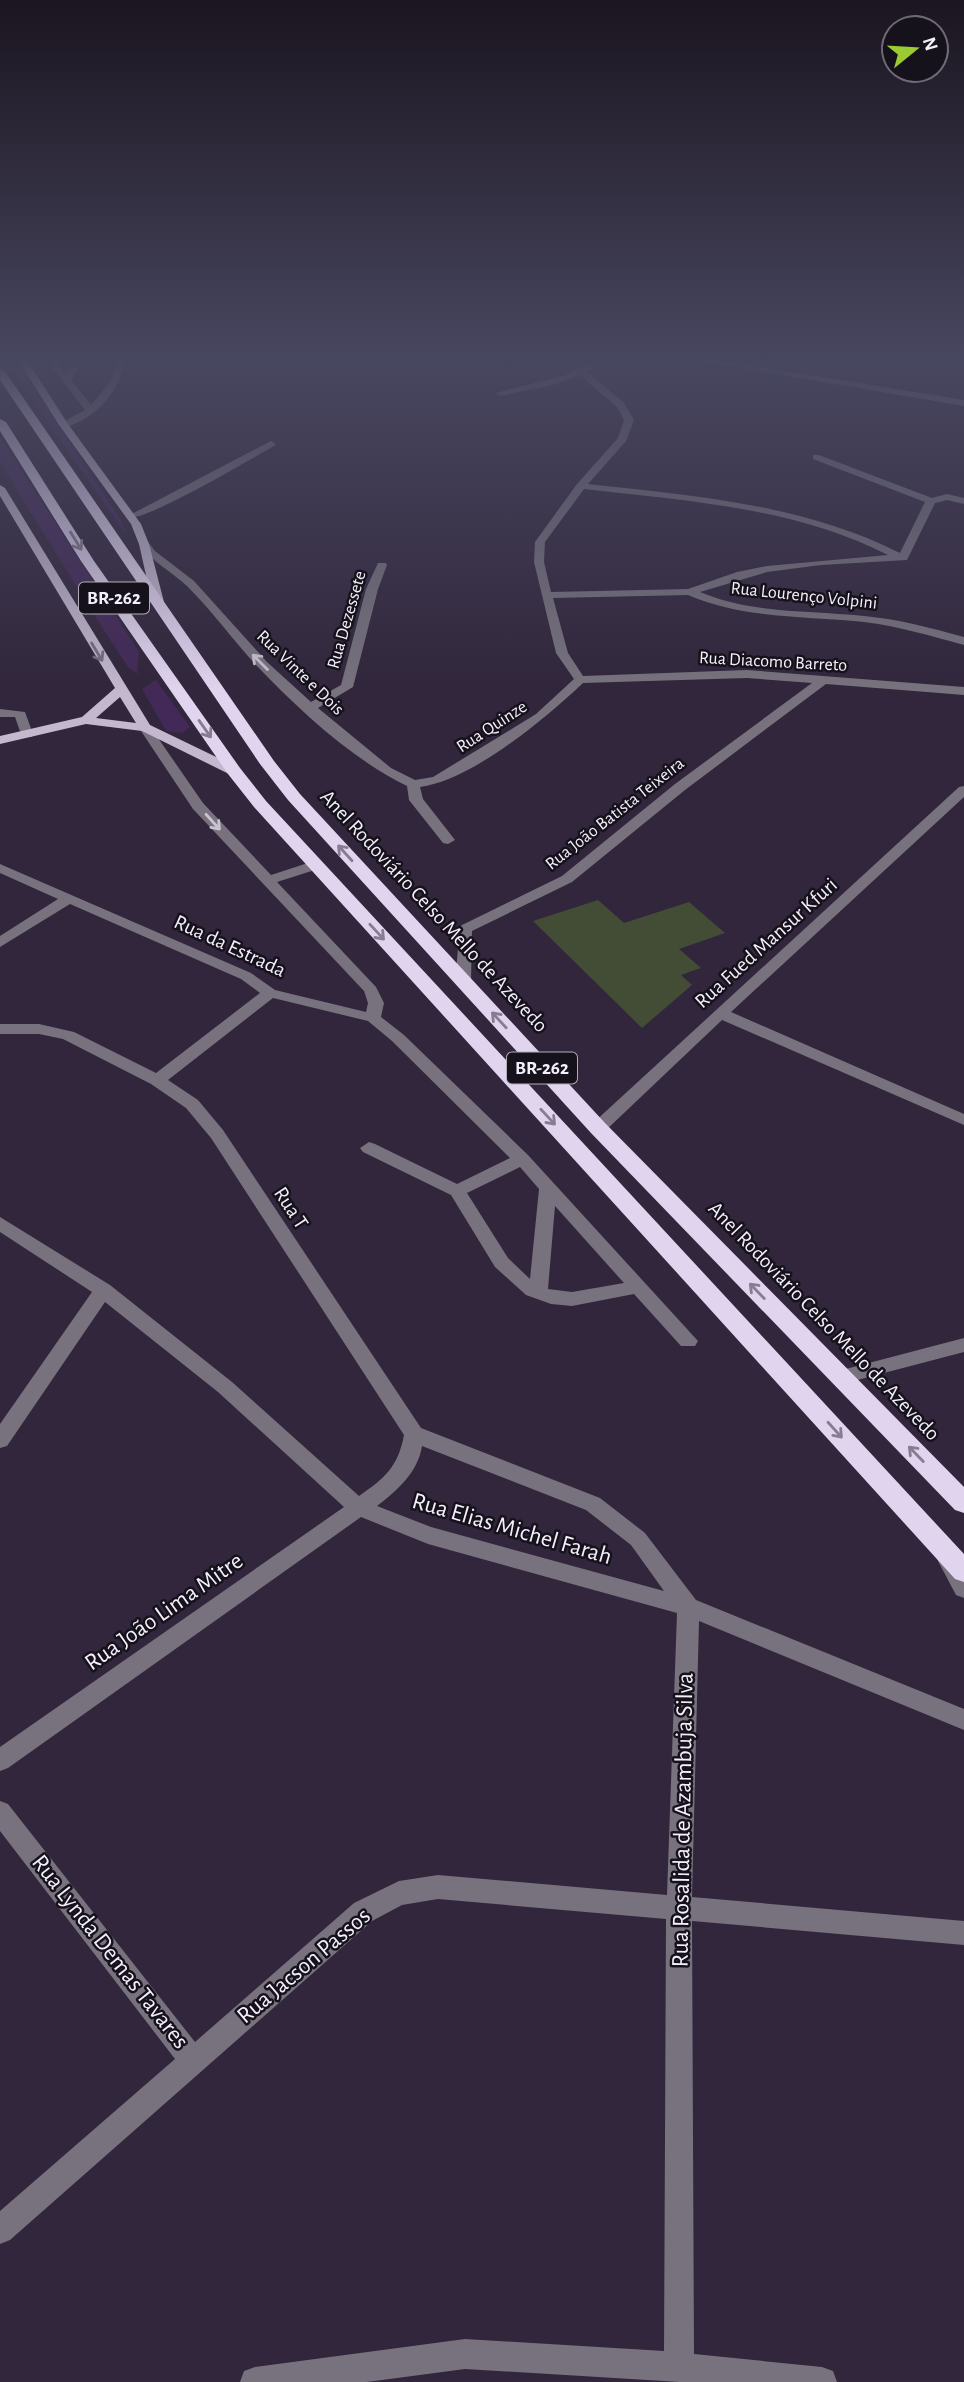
<svg xmlns="http://www.w3.org/2000/svg" width="964" height="2382" viewBox="0 0 964 2382" font-family="'Alegreya Sans',sans-serif">
  <style>
    .green { fill: #422957 }
    .building { fill: #434c35 }
    .lines { fill: none; stroke-linecap: round; stroke-linejoin: round }
    .minor { fill: #77727d; fill-rule: evenodd }
    .major { fill: #c3b8ce; fill-rule: evenodd }
    .highway { fill: #e1d4ef; fill-rule: evenodd }
    .oneway { stroke: #867d90 }
    .oneway2 { stroke: #756d7d }
    .oneway3 { stroke: #c9c3d0 }
    .labels { text-anchor: middle; dominant-baseline: central; stroke-width: 5; stroke-linejoin: round; paint-order: stroke }
    .far-street-label { font-size: 18px; fill: #f5effd; stroke: #16121b }
    .shield { fill: #16121b; stroke: #b2adb9; stroke-width: 2 }
    .shield-label { font-size: 19px; font-weight: bold; fill: #f5effd }
    .street-label { font-size: 21px; fill: #f5effd; stroke: #16121b }
    .near-street-label { font-size: 24px; fill: #f5effd; stroke: #16121b }
  </style>
  <rect width="100%" height="100%" fill="#31263b"/>
  <g class="green">
    <path d="M3,357H14L120,519L127,536Z"/>
    <path d="M0,437L139,652L137,674L128,667L105,632L0,463Z"/>
    <path d="M156,680L190,727L182,733L166,731L142,689Z"/>
  </g>
  <path class="building" d="M598,900L624,923L689,902L725,933L679,949L701,968L681,975L692,985L642,1028L533,921Z"/>
  <g class="lines">
    <g class="minor">
      <path d="M44,357H53L66,374L76,361L75,357H83L84,361L71,380L91,405L111,381L118,357H126C119,393 98,417 64,428L59,425L61,423L85,410Z"/>
      <path d="M600,357H612L587,372L624,403L634,420L626,441L588,484C695,496 803,504 900,553L925,502L813,459V455H819L932,498L947,494L964,498V504L947,500L935,503L907,560L821,565L767,572L700,592C752,614 809,610 864,616C898,619 931,628 964,637V645C931,636 898,626 864,622C804,616 744,619 688,595L553,598L568,653L583,676L747,670L964,687V695L826,684L685,790L572,882L472,931L471,982L463,987L455,982L460,926L562,876L675,784L812,683L747,678L583,683C545,719 472,780 420,787L423,799L455,840L448,844L443,843L409,800L407,786C353,760 299,710 257,666C233,640 212,611 187,586C171,571 152,562 139,544L148,542L155,551L194,581L267,662L311,702L341,685L366,589L378,563H386L387,565L378,589L353,687L318,708L391,768L415,780L433,777L536,714L574,679L556,653L534,562L535,542L577,484L618,438L624,420L617,407L580,375L552,385L500,396L495,393L565,375ZM584,489C687,501 794,507 888,555L767,566L737,572L688,589L551,592L544,562L545,542Z"/>
      <path d="M677,357H699L964,400V406Z"/>
      <path d="M271,441L276,444L274,446C254,457 139,526 126,517Z"/>
      <path d="M0,709L25,712L33,734L32,737H22L15,717H0Z"/>
      <path d="M145,724L149,725L203,803L271,875L311,862H321V868L277,882L376,987L384,1003L381,1017L404,1035L528,1155L698,1341L695,1346H681L634,1294L572,1306L551,1304L526,1295L495,1267L451,1195L363,1152L360,1148L369,1142L375,1144L457,1184L510,1158L392,1041L368,1021L273,998L168,1080L198,1100L223,1130L421,1428L600,1498L645,1533L696,1600L964,1709V1730L699,1621L692,1897L964,1921V1945L692,1921L694,2354L822,2367L833,2371L837,2382H680L465,2369L367,2382H240L244,2371L255,2367L465,2339L664,2351L666,1919L438,1899L402,1905L372,1921L10,2240L0,2244V2211L175,2059L0,1831V1801L8,1804L195,2042L354,1903L399,1881L438,1875L667,1895L677,1613L428,1544L361,1517L8,1768L0,1771V1747L344,1507L218,1392L105,1302L7,1446L0,1448V1424L92,1292L0,1232V1217L110,1285L232,1382L359,1496C385,1478 398,1467 404,1435L211,1138L186,1108L151,1084L63,1039L39,1034H0V1024H39L74,1032L156,1073L260,993L241,979L70,904L0,947V936L58,899L0,873V864L251,973L275,990L366,1012L368,1003L364,991L193,809L139,728ZM520,1167L539,1189L530,1279L508,1258L467,1193ZM555,1206L624,1283L572,1292L548,1289ZM422,1446L586,1510L631,1545L664,1591L431,1527L377,1506C398,1490 418,1472 422,1446Z"/>
      <path d="M964,786V797L731,1012L964,1114V1125L722,1020L604,1132H592L590,1128L592,1124L959,787Z"/>
      <path d="M964,1338V1352L842,1384L835,1382L832,1377L835,1372L842,1370Z"/>
      <path d="M949,1552L957,1555L964,1568V1598L956,1595L938,1561L941,1555Z"/>
    </g>
    <g class="major">
      <path d="M16,357H25L68,424L141,524L149,544L164,602L162,604L152,602L139,544L131,524L59,425Z"/>
      <path d="M0,485L5,488L150,725L239,768V774H229L142,731L86,724L0,744V736L82,717L115,688L0,496ZM120,697L136,723L96,718Z"/>
    </g>
    <g class="highway">
      <path d="M0,369L4,370L274,761L300,794L605,1123L964,1487V1513L955,1510L591,1133L288,800L260,764L0,380Z"/>
      <path d="M0,419L6,422L94,561L240,768L266,801L964,1554V1582L955,1579L254,807L228,774L81,561L0,431Z"/>
    </g>
  </g>
  <defs><path id="oneway-shaft" d="M-6 0H5M1.5-3L5.5 0L1.5 3" fill="none" stroke-width="1.6" stroke-linecap="round" stroke-linejoin="round" transform="scale(1.75)"/></defs>
  <g class="oneway">
    <use href="#oneway-shaft" transform="translate(76 541) rotate(58)"/>
    <use href="#oneway-shaft" transform="translate(205 729) rotate(55)"/>
    <use href="#oneway-shaft" transform="translate(345 853) rotate(-132)"/>
    <use href="#oneway-shaft" transform="translate(377 932) rotate(47)"/>
    <use href="#oneway-shaft" transform="translate(499 1020) rotate(-133)"/>
    <use href="#oneway-shaft" transform="translate(548 1117) rotate(47)"/>
    <use href="#oneway-shaft" transform="translate(757 1291) rotate(-134)"/>
    <use href="#oneway-shaft" transform="translate(835 1430) rotate(48)"/>
    <use href="#oneway-shaft" transform="translate(916 1454) rotate(-134)"/>
  </g>
  <use class="oneway2" href="#oneway-shaft" transform="translate(97 652) rotate(59)"/>
  <g class="oneway3">
    <use href="#oneway-shaft" transform="translate(260 662) rotate(-135)"/>
    <use href="#oneway-shaft" transform="translate(213 822) rotate(48)"/>
  </g>
  <linearGradient id="sky" x2="0" y2="1"><stop stop-color="#1b1520"/><stop offset="0.52" stop-color="#484760"/><stop offset="1" stop-color="#484760" stop-opacity="0"/></linearGradient>
  <rect width="964" height="691" fill="url(#sky)"/>
  <g class="labels">
    <g class="far-street-label">
      <text transform="translate(804 596) rotate(6)">Rua Lourenço Volpini</text>
      <text transform="translate(347 620) rotate(-74)">Rua Dezessete</text>
      <text transform="translate(773 662) rotate(3)">Rua Diacomo Barreto</text>
      <text transform="translate(300 673) rotate(44)">Rua Vinte e Dois</text>
      <text transform="translate(492 727) rotate(-33)">Rua Quinze</text>
      <text transform="translate(615 814) rotate(-38)">Rua João Batista Teixeira</text>
    </g>
    <g class="shield">
      <rect x="79" y="582.5" width="70" height="31" rx="5"/>
      <rect x="507" y="1052.5" width="70" height="31" rx="5"/>
    </g>
    <g class="shield-label">
      <text x="114" y="598">BR-262</text>
      <text x="542" y="1068">BR-262</text>
    </g>
    <g class="street-label">
      <text transform="translate(434 911) rotate(47)">Anel Rodoviário Celso Mello de Azevedo</text>
      <text transform="translate(766 943) rotate(-42)">Rua Fued Mansur Kfuri</text>
      <text transform="translate(230 946) rotate(25)">Rua da Estrada</text>
      <text transform="translate(291 1208) rotate(57)">Rua T</text>
      <text transform="translate(824 1321) rotate(46)">Anel Rodoviário Celso Mello de Azevedo</text>
    </g>
    <g class="near-street-label">
      <text transform="translate(512 1529) rotate(16)">Rua Elias Michel Farah</text>
      <text transform="translate(164 1612) rotate(-35)">Rua João Lima Mitre</text>
      <text transform="translate(683 1820) rotate(-89)">Rua Rosalida de Azambuja Silva</text>
      <text transform="translate(110 1952) rotate(52)">Rua Lynda Demas Tavares</text>
      <text transform="translate(304 1966) rotate(-40)">Rua Jacson Passos</text>
    </g>
  </g>
  <g transform="translate(915 49) rotate(72)"><circle r="33" fill="#16121b" stroke="#6f6a75" stroke-width="2"/>
  <path d="M0-5L12 26L0 18L-12 26Z" fill="#9cca32"/>
  <text y="-10" font-size="19" font-weight="bold" text-anchor="middle" fill="#f5effd">N</text>
  </g>
</svg>
